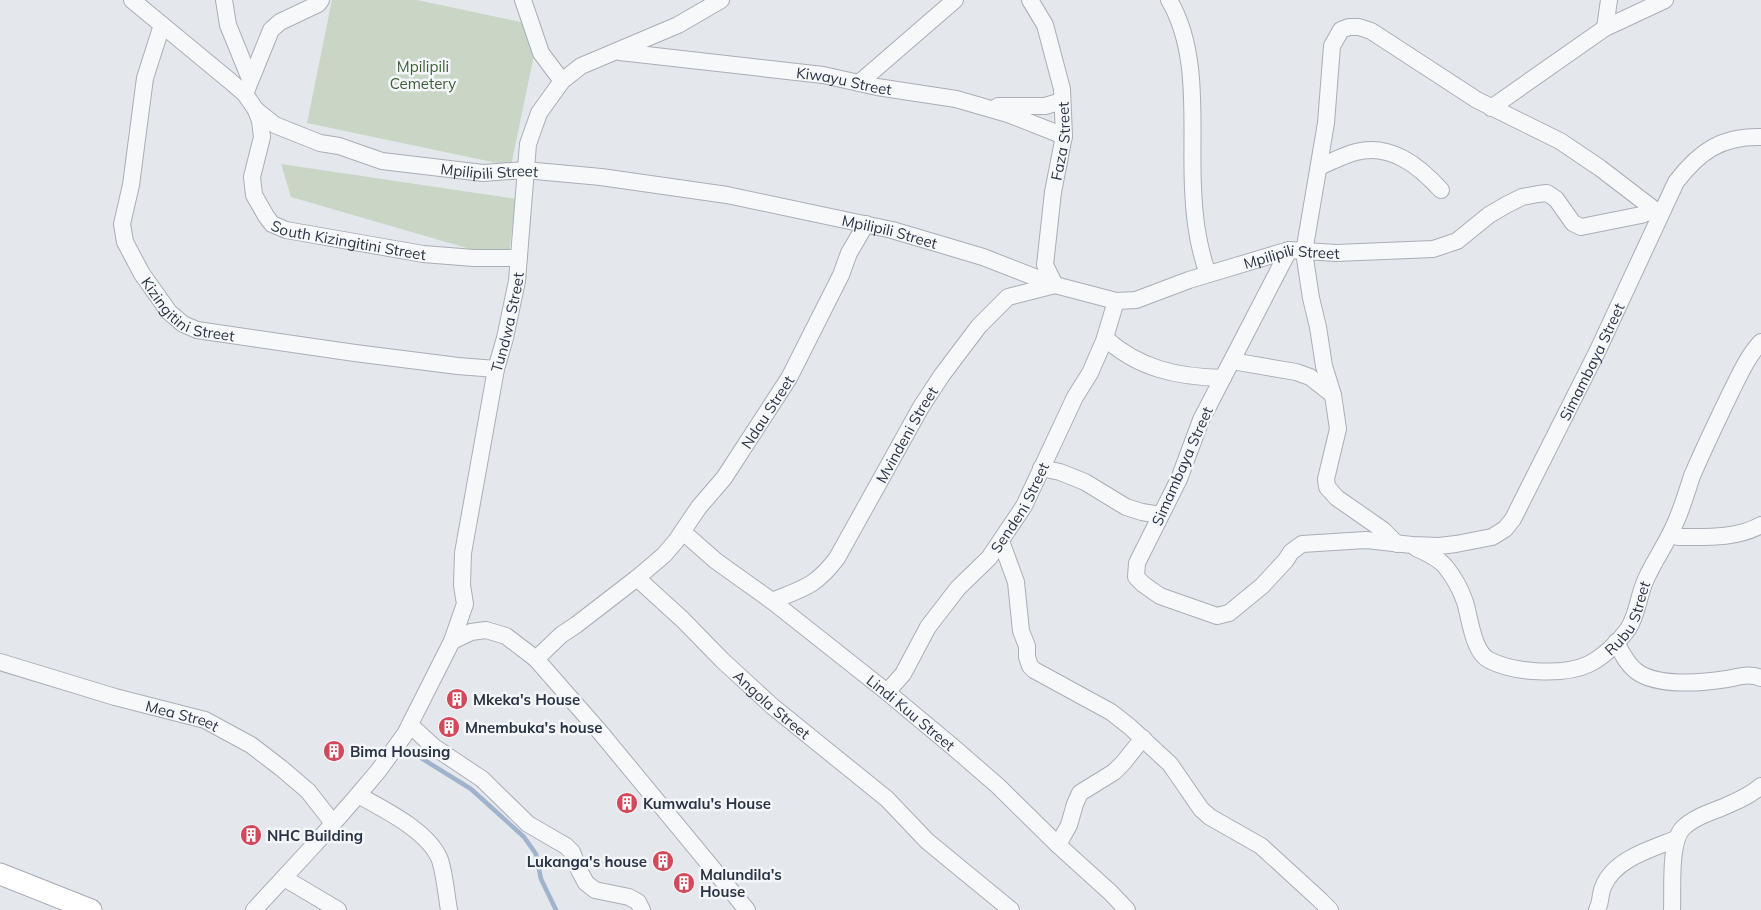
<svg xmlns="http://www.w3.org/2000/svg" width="1761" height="910" viewBox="0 0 1761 910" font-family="Mulish,sans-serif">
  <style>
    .green { fill: #c9d6c5 }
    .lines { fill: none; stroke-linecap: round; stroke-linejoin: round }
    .stream { stroke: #9fb4cc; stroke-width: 4.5 }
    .minor-casing { stroke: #a9aeb7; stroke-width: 18 }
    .major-casing { stroke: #a3abb8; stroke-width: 23 }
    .minor { stroke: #f7f8fa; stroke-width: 16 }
    .major { stroke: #fff; stroke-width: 21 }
    .labels { text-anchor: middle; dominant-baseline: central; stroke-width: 5; stroke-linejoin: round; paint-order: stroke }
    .park-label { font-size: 15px; fill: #3f6138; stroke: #f4f6f9 }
    .street-label { font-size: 15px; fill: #2b3445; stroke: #f4f6f9 }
    .poi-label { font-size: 15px; font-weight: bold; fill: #2b3445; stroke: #f4f6f9; text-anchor: start }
  </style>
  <rect width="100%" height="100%" fill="#e4e7ec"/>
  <g class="green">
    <path d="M332,0H417L540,26L511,166L307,123Z"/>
    <path d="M281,164L516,199L508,260L291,197Z"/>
  </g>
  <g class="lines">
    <path class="stream" d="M413,753L471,789L524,837L536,854L541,879L556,910"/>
    <g class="minor-casing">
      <g id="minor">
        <path id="s1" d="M132,0L230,81L245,94L256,110L275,125L320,143L339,146L382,161L483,173L525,170L601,177L727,195L892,230L983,257L1055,285L1116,301L1136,300L1189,280L1289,250L1336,253L1433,249L1457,241L1489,215L1506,205L1522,197L1538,194L1547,193L1556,199L1573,223L1581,227L1641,215L1654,210"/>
        <path d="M224,0L228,25L250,79"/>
        <path d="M523,0L541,53L562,81"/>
        <path d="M1169,0C1201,54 1190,127 1193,188C1194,218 1198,247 1208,274"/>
        <path id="s2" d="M162,25L145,78L131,185L122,224L125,242L142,274L169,312L183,324L197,330L355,353L458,366L496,369"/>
        <path d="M1605,28L1609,0"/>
        <path id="s3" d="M620,52L823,75L877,87L956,99L1008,114L1064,136"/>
        <path d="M859,83L955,0"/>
        <path d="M245,94L271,30L280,22L318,4L321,0"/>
        <path d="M998,106H1045L1062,101"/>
        <path d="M1491,108L1605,28L1665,0"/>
        <path id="s4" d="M256,110L260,121L262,137L252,177L254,195L266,216L272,224L286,230L423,254L474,258H519"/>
        <path d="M1319,167C1331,162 1344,155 1356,152C1391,143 1419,166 1441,190"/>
        <path id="s5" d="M1289,250L1201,420L1179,479L1137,563L1136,577L1143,584L1160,596L1217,616L1229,613L1262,586L1286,560L1291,552L1302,544L1366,540L1412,545L1439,546L1456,544L1492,537L1505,529L1513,519L1598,350L1676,182C1699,152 1721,136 1761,137"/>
        <path d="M1105,338C1139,369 1178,377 1223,378"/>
        <path d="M1232,361L1296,372L1310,377L1333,395"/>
        <path d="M1041,468L1060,472L1085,482L1126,507L1142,512L1160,515"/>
        <path id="s6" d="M683,532L716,561L772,601L887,692L953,747L998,786L1058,845L1111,893L1127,910"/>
        <path d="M1678,537C1706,537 1736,539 1761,525"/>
        <path d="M1001,541L1016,582L1021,631L1027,646V657L1030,666L1034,670L1111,712L1130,727L1170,764L1201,809L1210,817L1261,846L1320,900L1330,910"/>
        <path d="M1397,544L1383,530L1337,498L1327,487L1326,479L1338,429L1333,395L1324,366L1318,327L1311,298L1304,252L1326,123L1332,46L1341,30L1349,27H1359L1371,31L1477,100L1560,141L1600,168L1660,214"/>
        <path id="s7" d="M1416,548C1426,553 1437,557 1445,566C1453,576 1461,590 1465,602C1470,618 1473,652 1489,660C1514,673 1564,676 1589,664C1603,657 1619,642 1628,629C1638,614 1638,596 1646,579C1655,559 1669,540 1677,519C1683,505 1687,491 1692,476C1704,448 1717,421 1730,394C1739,376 1747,357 1761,342"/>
        <path id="s8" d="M637,578L683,620L722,660L772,706L887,799L927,841L1011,910"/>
        <path id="s9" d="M772,601C804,588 816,586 837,558L921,407L942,375L979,326L1008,297L1055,285L1045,265L1053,192L1064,136L1062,89L1045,25L1030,0"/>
        <path d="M452,641L471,632L486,630L506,636L536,659L600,732L747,910"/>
        <path d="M1616,642C1622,653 1626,663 1636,671C1657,687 1702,683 1727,679C1739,677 1749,673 1761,678"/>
        <path id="s10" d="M536,659L561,635L576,625L637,578L664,555L676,541L699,507L724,478L789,378L841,275L849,253L866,224"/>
        <path id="s11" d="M0,662L115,697L205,720L251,745L281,768L308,791L333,823"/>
        <path id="s12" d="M887,692L903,674L928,627L958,588L989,558L1024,506L1075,397L1090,373L1104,341L1116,301"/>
        <path d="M410,725L434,747L482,779L528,824L566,846L572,852L579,870L586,883L595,890L629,897L638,902L642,910"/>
        <path d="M358,795C383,809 429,831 440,860C445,876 446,893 449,910"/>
        <path d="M1058,845L1069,825L1075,804L1080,793L1114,772L1123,763L1143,738"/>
        <path d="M284,878L338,910"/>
        <path id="s13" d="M254,910L315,844L358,795L379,770L405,734L452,641L465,604L462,585L463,553L496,369L505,338L517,281L528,144L539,113L562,81L581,66L678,25L721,0"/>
        <path d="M1597,910C1601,903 1600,894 1603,887C1614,859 1651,849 1676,839"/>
        <path d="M1672,910C1673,890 1669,842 1683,828C1693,818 1708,813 1721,808C1735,802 1750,796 1761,786"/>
      </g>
    </g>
    <g class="major-casing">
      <path id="major" d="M0,874L91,910"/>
    </g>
    <use href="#minor" class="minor"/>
    <use href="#major" class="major"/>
  </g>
  <defs>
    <g id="building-disc" transform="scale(1.125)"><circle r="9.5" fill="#d1495b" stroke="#f4f6f9"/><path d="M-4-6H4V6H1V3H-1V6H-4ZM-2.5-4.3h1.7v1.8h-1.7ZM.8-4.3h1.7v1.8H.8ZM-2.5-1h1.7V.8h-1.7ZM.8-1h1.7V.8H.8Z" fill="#fff"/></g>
  </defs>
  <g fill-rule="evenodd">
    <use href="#building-disc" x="457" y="699"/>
    <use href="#building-disc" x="449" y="727"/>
    <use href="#building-disc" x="334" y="751"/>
    <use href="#building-disc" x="627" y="803"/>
    <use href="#building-disc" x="251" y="835"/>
    <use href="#building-disc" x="663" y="861"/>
    <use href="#building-disc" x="684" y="883"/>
  </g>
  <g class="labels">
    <g class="park-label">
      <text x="423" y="66">Mpilipili<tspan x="423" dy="17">Cemetery</tspan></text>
    </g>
    <g class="street-label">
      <text stroke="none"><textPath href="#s3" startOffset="226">Kiwayu Street</textPath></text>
      <text stroke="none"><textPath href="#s9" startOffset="589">Faza Street</textPath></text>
      <text stroke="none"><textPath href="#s1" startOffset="412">Mpilipili Street</textPath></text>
      <text stroke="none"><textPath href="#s1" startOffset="818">Mpilipili Street</textPath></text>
      <text stroke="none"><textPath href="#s4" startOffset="200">South Kizingitini Street</textPath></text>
      <text stroke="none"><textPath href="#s1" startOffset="1238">Mpilipili Street</textPath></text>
      <text stroke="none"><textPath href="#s2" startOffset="320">Kizingitini Street</textPath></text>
      <text stroke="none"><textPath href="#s13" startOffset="662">Tundwa Street</textPath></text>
      <text stroke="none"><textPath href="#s5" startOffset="962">Simambaya Street</textPath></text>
      <text stroke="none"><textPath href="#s10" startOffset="342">Ndau Street</textPath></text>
      <text stroke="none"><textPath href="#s9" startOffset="221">Mvindeni Street</textPath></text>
      <text transform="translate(1182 466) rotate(-66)">Simambaya Street</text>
      <text stroke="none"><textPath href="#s12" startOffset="229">Sendeni Street</textPath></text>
      <text stroke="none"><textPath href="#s7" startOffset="305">Rubu Street</textPath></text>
      <text stroke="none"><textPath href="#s8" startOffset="185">Angola Street</textPath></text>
      <text stroke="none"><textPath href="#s6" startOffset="291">Lindi Kuu Street</textPath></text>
      <text stroke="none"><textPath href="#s11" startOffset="190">Mea Street</textPath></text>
    </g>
    <g class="poi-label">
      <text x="473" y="699">Mkeka's House</text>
      <text x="465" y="727">Mnembuka's house</text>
      <text x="350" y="751">Bima Housing</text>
      <text x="643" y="803">Kumwalu's House</text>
      <text x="267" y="835">NHC Building</text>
      <text x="647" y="861" text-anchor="end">Lukanga's house</text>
      <text x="700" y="874">Malundila's<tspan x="700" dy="17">House</tspan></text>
    </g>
  </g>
</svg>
